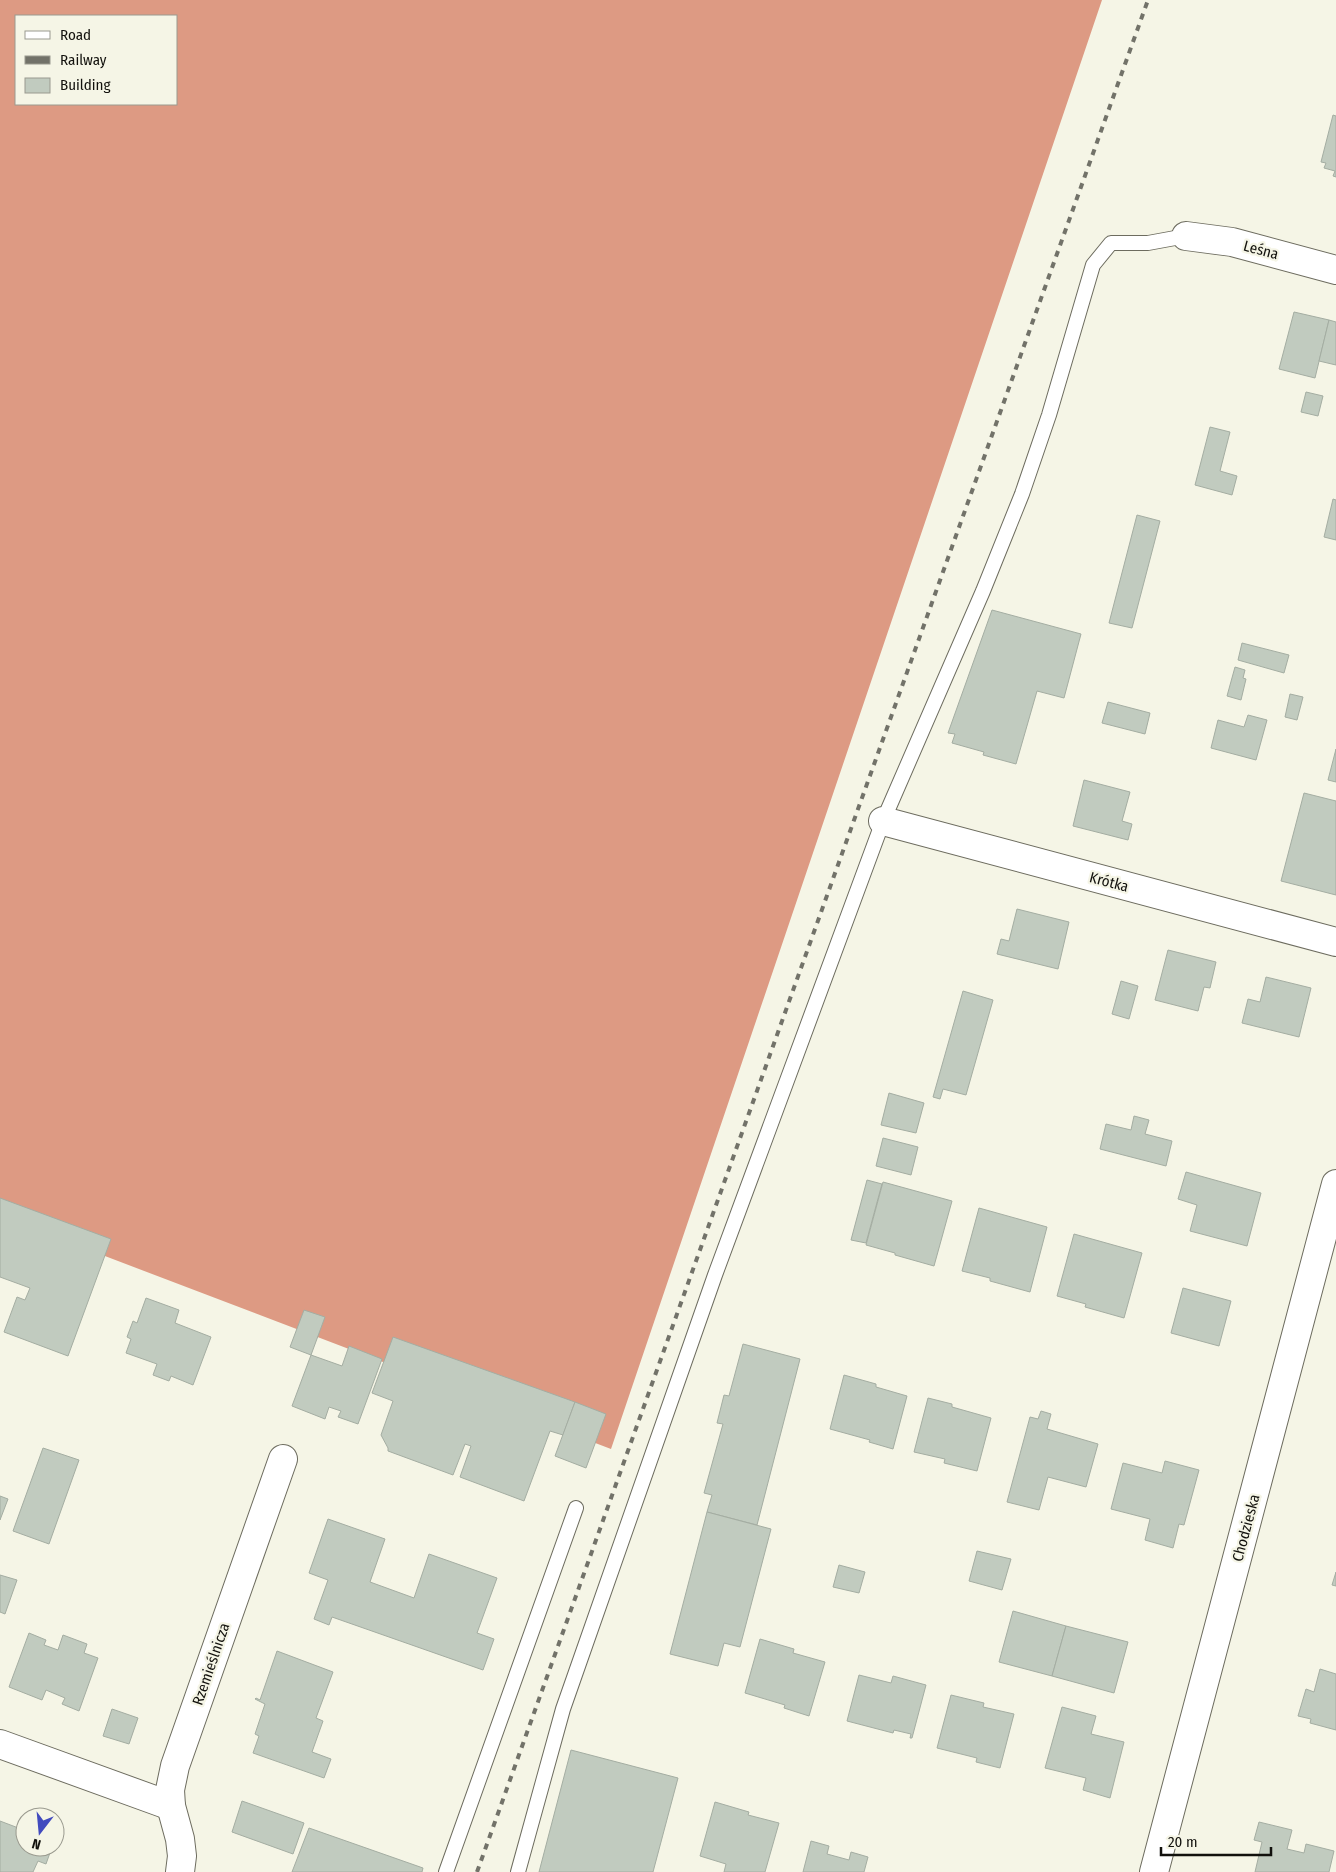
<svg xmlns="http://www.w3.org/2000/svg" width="1336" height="1872" viewBox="0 0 1336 1872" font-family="'Fira Sans Condensed',sans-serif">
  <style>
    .forest { fill: #dd9a83; fill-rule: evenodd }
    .building { fill: #c1cbbf; stroke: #a4ada2 }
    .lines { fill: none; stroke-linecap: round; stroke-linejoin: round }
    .lane-casing { stroke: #6d6c5f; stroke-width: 16 }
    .street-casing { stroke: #6d6c5f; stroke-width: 30 }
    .lane { stroke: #fff; stroke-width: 14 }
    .street { stroke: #fff; stroke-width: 28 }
    .rail { stroke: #727269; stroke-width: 4; stroke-dasharray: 6 6; stroke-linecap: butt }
    .labels { text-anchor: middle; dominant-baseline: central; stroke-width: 4.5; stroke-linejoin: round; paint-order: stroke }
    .street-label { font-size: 15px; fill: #12110d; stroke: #f5f5e6 }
  </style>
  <rect width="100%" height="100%" fill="#f5f5e6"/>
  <path class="forest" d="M0,0H1102L611,1449L0,1216ZM16,16H176V104H16Z"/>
  <g class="building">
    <path d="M1333,115L1336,116V177L1333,176L1335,171L1324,168L1326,163L1321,162Z"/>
    <path d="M1294,312L1329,320L1315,378L1279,369Z"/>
    <path d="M1329,320L1336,322V365L1319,361Z"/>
    <path d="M1306,392L1323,396L1318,416L1301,412Z"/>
    <path d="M1210,427L1230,432L1220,471L1237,476L1232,495L1195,485Z"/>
    <path d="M1333,499L1336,500V540L1324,537Z"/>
    <path d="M1137,515L1160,521L1132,628L1109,623Z"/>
    <path d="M992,610L1081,634L1064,698L1037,691L1016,764L983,755L984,752L952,743L955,734L948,733Z"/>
    <path d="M1242,643L1289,655L1284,673L1238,660Z"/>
    <path d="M1235,667L1245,670L1243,678L1246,679L1241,700L1227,696Z"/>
    <path d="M1290,694L1303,697L1297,720L1285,717Z"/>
    <path d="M1108,702L1150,713L1145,734L1102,723Z"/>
    <path d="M1248,715L1267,720L1256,760L1211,748L1218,720L1244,727Z"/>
    <path d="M1336,749V782L1328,780Z"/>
    <path d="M1084,780L1130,792L1122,821L1132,824L1128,840L1073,826Z"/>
    <path d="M1304,793L1336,801V895L1281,881Z"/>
    <path d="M1017,909L1069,922L1058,969L997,954L1001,939L1009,941Z"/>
    <path d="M1168,950L1216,962L1210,988L1204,987L1198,1011L1155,1000Z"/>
    <path d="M1266,977L1311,988L1299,1037L1242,1023L1248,999L1260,1002Z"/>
    <path d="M1121,981L1138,986L1129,1019L1112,1014Z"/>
    <path d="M963,991L993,1000L966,1095L943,1089L940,1099L933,1097Z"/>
    <path d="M889,1093L924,1103L916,1133L881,1125Z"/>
    <path d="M1134,1116L1149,1120L1145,1134L1172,1141L1166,1166L1100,1149L1106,1124L1131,1130Z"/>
    <path d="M883,1138L918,1147L911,1175L876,1166Z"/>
    <path d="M1186,1172L1261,1193L1247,1246L1190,1231L1197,1205L1178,1199Z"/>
    <path d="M867,1180L882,1184L866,1243L851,1240Z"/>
    <path d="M883,1182L952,1201L934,1266L895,1255V1253L866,1245Z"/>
    <path d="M0,1198L111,1239L68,1356L4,1332L17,1297L25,1300L30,1288L0,1277Z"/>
    <path d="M979,1208L1047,1227L1030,1292L990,1281V1278L962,1271Z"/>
    <path d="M1074,1234L1142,1253L1124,1318L1085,1307L1086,1304L1057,1296Z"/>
    <path d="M1183,1288L1231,1301L1219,1346L1171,1333Z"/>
    <path d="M146,1298L179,1310L175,1323L211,1337L193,1385L171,1376L169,1381L153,1375L157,1364L126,1353L131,1339L127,1337L133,1321L137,1323Z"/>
    <path d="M304,1310L325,1317L311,1355L290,1347Z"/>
    <path d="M393,1337L575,1402L563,1435L550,1431L524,1501L460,1477L471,1446L465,1444L453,1475L388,1451V1448L381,1435L393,1401L372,1393Z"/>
    <path d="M743,1344L800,1359L757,1525L707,1512L712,1495L704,1493L723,1424L717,1423L724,1395L729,1396Z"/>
    <path d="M349,1346L382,1359L358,1424L338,1417L341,1411L329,1407L325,1419L292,1406L311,1355L342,1366Z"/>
    <path d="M844,1375L876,1384V1387L907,1396L893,1449L869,1442L870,1440L830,1429Z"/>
    <path d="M928,1398L952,1404V1407L991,1418L977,1471L944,1463L945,1459L914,1452Z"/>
    <path d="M575,1402L606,1414L586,1468L555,1456Z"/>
    <path d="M1041,1411L1051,1414L1047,1429L1098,1444L1086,1487L1048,1477L1039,1510L1007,1502L1030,1417L1038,1419Z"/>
    <path d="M43,1448L79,1460L49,1544L13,1531Z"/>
    <path d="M1165,1461L1199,1470L1184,1525L1179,1524L1173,1548L1145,1540L1150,1519L1111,1509L1123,1463L1162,1473Z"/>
    <path d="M0,1496L8,1499L0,1520Z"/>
    <path d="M707,1512L771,1529L740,1647L724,1643L718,1666L670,1654Z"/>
    <path d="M328,1519L385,1539L370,1582L414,1598L429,1554L497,1578L477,1633L494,1639L483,1670L332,1617L329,1625L314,1619L328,1580L309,1573Z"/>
    <path d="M977,1551L1011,1559L1002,1590L969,1581Z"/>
    <path d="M839,1565L865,1572L859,1593L833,1587Z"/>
    <path d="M1336,1572V1586L1332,1585Z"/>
    <path d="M0,1575L17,1580L5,1614L0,1612Z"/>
    <path d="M1013,1611L1066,1626L1052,1676L999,1662Z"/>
    <path d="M1066,1626L1128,1642L1114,1693L1052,1676Z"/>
    <path d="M29,1633L46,1640L44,1645L58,1650L63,1635L87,1644L84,1653L98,1658L79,1711L62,1704L65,1698L46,1690L42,1700L9,1687Z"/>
    <path d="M760,1639L794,1649L793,1653L825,1662L809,1716L784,1708L785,1705L745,1693Z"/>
    <path d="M277,1651L333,1672L316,1718L323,1721L312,1752L331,1759L324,1778L253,1753L259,1736L255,1734L265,1704L255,1699L256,1698L260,1700Z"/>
    <path d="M1320,1669L1336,1674V1730L1310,1723L1311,1719L1298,1716L1306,1689L1314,1692Z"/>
    <path d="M859,1675L891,1683L893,1676L926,1685L912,1738H910L911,1734L894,1730L893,1733L847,1721Z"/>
    <path d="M951,1695L984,1703L983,1707L1014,1714L1000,1768L976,1762L977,1758L937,1748Z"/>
    <path d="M1062,1707L1096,1716L1091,1734L1124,1742L1110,1798L1083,1790L1086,1778L1045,1768Z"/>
    <path d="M112,1709L138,1718L129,1744L103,1736Z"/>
    <path d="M571,1750L678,1778L653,1872H539Z"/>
    <path d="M242,1801L304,1823L293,1854L232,1832Z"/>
    <path d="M715,1802L749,1812L748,1815L779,1823L765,1872H724L726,1864L700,1856Z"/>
    <path d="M25,1820V1847H52L46,1864L38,1861L33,1872H0V1821L21,1829Z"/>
    <path d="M1259,1822L1292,1830L1287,1849L1304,1853L1306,1844L1334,1851L1329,1872H1255L1262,1842L1254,1840Z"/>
    <path d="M309,1828L423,1868L422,1872H292Z"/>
    <path d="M811,1841L829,1846L827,1854L849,1860L851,1852L868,1857L864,1872H803Z"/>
  </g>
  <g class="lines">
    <g class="lane-casing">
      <g id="lane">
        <path d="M446,1872L576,1508"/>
        <path d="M518,1872L563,1709L715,1275L883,821L983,591L1022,494L1049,415L1093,265L1111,243H1148L1186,236"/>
      </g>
    </g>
    <g class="street-casing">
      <g id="street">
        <path d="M1186,236L1232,242L1336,270"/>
        <path d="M883,821L1336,942"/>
        <path d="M0,1744L171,1806"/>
        <path d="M180,1872L182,1856L180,1839L171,1806L170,1790L175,1766L283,1459"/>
        <path d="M1154,1872L1336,1184"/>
      </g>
    </g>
    <use href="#lane" class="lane"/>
    <use href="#street" class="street"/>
    <path class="rail" d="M477,1872L1148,0"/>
  </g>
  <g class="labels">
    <g class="street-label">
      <text transform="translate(1261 250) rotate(15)">Leśna</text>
      <text transform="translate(1109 882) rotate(15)">Krótka</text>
      <text transform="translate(1246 1528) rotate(-75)">Chodzieska</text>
      <text transform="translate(211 1664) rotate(-71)">Rzemieślnicza</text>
    </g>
  </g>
  <rect x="15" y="15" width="162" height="90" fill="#f5f5e6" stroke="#9a9a8f"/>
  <rect x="25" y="31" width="25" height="8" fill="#ffffff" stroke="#9a9a8f"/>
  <text x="60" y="40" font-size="15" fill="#12110d">Road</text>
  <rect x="25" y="56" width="25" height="8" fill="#727269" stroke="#9a9a8f"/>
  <text x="60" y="65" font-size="15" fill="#12110d">Railway</text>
  <rect x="25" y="78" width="25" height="15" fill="#c1cbbf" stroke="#9a9a8f"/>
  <text x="60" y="90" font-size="15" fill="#12110d">Building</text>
  <g transform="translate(40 1832) rotate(196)"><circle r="24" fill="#f5f5e6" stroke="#9a9a8f"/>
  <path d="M0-4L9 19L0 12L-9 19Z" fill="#414abe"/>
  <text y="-8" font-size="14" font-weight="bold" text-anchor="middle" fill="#12110d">N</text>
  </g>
  <path d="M1161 1847v8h110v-8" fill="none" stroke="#12110d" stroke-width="2.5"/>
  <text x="1168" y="1847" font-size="15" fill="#12110d" stroke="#f5f5e6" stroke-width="4" paint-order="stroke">20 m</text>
</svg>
